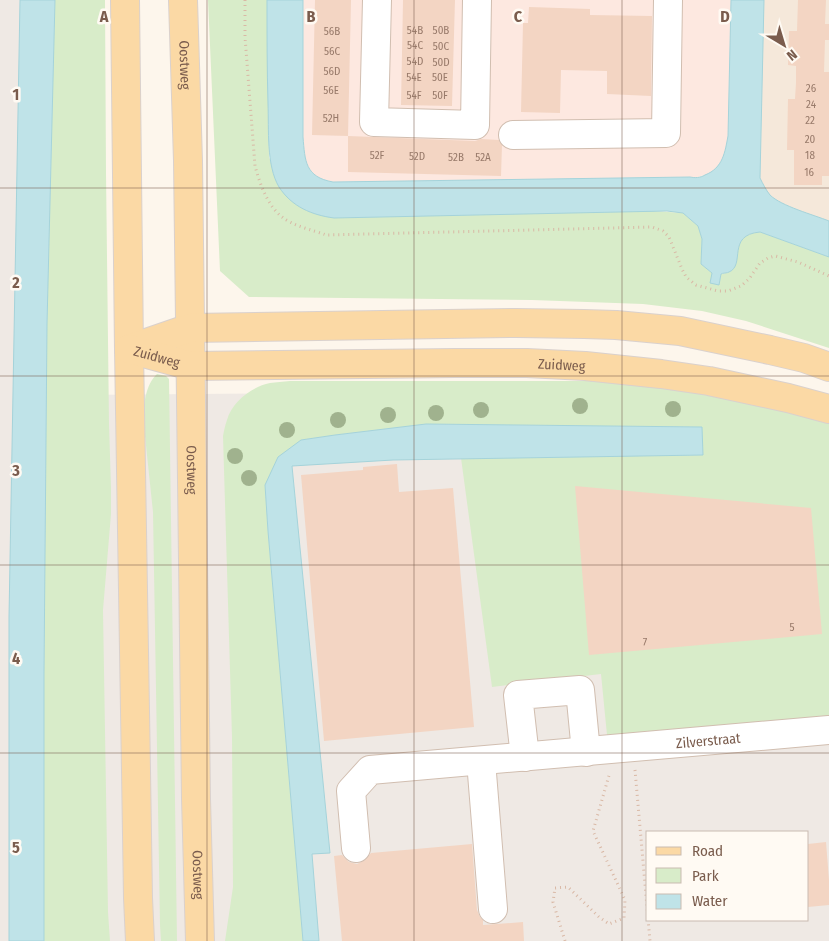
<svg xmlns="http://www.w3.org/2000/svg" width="829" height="941" viewBox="0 0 829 941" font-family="'Fira Sans Condensed',sans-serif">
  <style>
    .residential { fill: #f5e8da }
    .commercial { fill: #fde8e0 }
    .industrial { fill: #efe9e4; fill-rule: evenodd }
    .green { fill: #d8ecc9 }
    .water { fill: #bfe3e8; stroke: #a5d3da }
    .building { fill: #f3d5c3 }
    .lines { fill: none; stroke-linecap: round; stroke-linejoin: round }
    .minor-casing { stroke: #d1beb0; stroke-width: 30 }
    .major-casing { stroke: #dad1cd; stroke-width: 30 }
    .path { stroke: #d9b8a5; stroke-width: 3; stroke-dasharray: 1 4; stroke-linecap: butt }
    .minor { stroke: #fff; stroke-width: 28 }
    .major { stroke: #fbd9a5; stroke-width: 28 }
    .tree { fill: #a0b28e }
    .grid { fill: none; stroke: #7a5c4d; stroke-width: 1; stroke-opacity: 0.55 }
    .labels { text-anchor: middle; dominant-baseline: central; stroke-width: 5; stroke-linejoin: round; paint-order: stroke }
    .number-label { font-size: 11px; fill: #987a6a }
    .street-label { font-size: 14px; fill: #7a5c4d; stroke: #fffaf3 }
    .grid-label { font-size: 16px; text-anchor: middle; font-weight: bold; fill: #7a5c4d; stroke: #fffaf3; stroke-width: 5; stroke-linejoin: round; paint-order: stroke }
  </style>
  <rect width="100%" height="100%" fill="#fdf6ec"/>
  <path class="residential" d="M733,0H829V257L703,177Z"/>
  <path class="commercial" d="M303,0H733L728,136L725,154L721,163L717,168L710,173L695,178L690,177L333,182L323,180L314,175L308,168L304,157L303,137Z"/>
  <path class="industrial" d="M0,0H85L71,395L575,391L829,458V941H0ZM648,832H808V920H648Z"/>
  <g class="green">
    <path d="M55,0H105L106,173L109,424L111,488V514L103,610L108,912L110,941H44V673L47,324Z"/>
    <path d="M208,0H267L269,157L279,186L683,213L698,226L702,239L701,264L712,273L719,284L721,274C750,271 722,235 760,232L829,257V348L746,321L702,311L643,304L532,300L249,297L220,271Z"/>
    <path d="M157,374L166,376L169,379L177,941H161L160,925L153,512L143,417C144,403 146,384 157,374Z"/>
    <path d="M290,381H601L700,390L829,421V719L607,735L601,674L492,687L461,458L703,455L701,427L426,424L335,435L301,440L265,485L268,531L303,941H225L233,887L232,737L223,436C224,431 225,425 227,420C232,402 251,387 270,383C276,382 283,382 290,381Z"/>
  </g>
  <g class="water">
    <path d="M20,0H55L47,324L44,673V941H9V617Z"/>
    <path d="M267,0H303V137C305,161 305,177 333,182L690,177C695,178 700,178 705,175C723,168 725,152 728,136L731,0H764L760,178C763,184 766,190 770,195C781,206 814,215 829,221V257L760,232C726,235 746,265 729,272C728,273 722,273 721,274L719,285L710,283L712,273L701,264L702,239L698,226L683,213L667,211L334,218C312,215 292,207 279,187C266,165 269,129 268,104C267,69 267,35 267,0Z"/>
    <path d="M426,424L702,427L703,455L393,460L292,466L330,853L312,854L319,941H303L268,531L265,485L278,457L301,440L335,435Z"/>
  </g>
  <g class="building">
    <path d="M315,0H351L348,136L475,141L481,139L499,140L502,145L501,176L348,172V136L312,135Z"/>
    <path d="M403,0H455L452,106L401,105Z"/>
    <path d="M798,0H826L825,24H829V40H825L824,72H829V176H822V185H794V150H787L788,99H795L796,83V66L788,65L789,31H797Z"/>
    <path d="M529,7L590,9V15L652,16L651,96L607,94V71L561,70L560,113L521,112L523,23H528Z"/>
    <path d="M397,464L399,492L453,488L474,727L324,741L301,475L363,470V467Z"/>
    <path d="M575,486L811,508L822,634L589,655Z"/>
    <path d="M826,842L829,880V905L808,907V844Z"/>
    <path d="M472,844L477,910L480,917L483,920V925L523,922L524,941H342L334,856L342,855L349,862L357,864L365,860L371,853Z"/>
  </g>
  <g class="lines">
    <g class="minor-casing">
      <g id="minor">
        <path d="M377,0L374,122L475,125L477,0"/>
        <path d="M513,135L666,133L668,0"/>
        <path d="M525,757L518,695L580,690L586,752"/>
        <path d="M481,761L493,909"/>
        <path id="s1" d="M356,848L351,791L370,770L829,730"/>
      </g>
    </g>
    <g class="major-casing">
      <g id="major">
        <path d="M125,0L129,349L136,771L138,898L140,941"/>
        <path id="s2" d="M183,0L188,161L196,799L200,941"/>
        <path d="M129,349L190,328L516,323L584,324L616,325L680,331L770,350L804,358L829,367"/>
        <path id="s3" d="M129,349L191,366L455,363H527L585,366L661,374L709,381L788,398L829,409"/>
      </g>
    </g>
    <g class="path">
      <path d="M245,0V37L255,166C260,184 267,205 282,217C293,226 313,230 326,235L652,227L663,231L669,237L682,269L686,277L696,285L718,291H728L741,286L749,279L760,263L768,258L775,256L798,262L829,276"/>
      <path d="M635,770L650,941"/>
      <path d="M565,941L553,902L555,888L568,887L599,917L609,924L624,918L625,900L593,831L610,772"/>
    </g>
    <use href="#minor" class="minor"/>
    <use href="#major" class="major"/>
  </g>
  <g class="tree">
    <circle cx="580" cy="406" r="8"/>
    <circle cx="673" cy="409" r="8"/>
    <circle cx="481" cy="410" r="8"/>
    <circle cx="436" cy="413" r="8"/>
    <circle cx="388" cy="415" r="8"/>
    <circle cx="338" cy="420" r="8"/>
    <circle cx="287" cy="430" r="8"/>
    <circle cx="235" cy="456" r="8"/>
    <circle cx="249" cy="478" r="8"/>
  </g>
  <path class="grid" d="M207,0V941M414,0V941M622,0V941M0,188H829M0,376H829M0,565H829M0,753H829"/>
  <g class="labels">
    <g class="number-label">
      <text x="415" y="30">54B</text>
      <text x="441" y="30">50B</text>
      <text x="332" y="31">56B</text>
      <text x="415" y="45">54C</text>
      <text x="441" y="46">50C</text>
      <text x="332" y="51">56C</text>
      <text x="415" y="61">54D</text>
      <text x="441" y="62">50D</text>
      <text x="332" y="71">56D</text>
      <text x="414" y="77">54E</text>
      <text x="440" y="77">50E</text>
      <text x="811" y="88">26</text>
      <text x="331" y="90">56E</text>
      <text x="414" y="95">54F</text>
      <text x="440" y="95">50F</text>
      <text x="811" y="104">24</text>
      <text x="331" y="118">52H</text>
      <text x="810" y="120">22</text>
      <text x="810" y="139">20</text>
      <text x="377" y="155">52F</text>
      <text x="810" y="155">18</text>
      <text x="417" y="156">52D</text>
      <text x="456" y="157">52B</text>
      <text x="483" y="157">52A</text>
      <text x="809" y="172">16</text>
      <text x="792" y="627">5</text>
      <text x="645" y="642">7</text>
    </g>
    <g class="street-label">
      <text stroke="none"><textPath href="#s2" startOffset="65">Oostweg</textPath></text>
      <text stroke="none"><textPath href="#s3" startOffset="29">Zuidweg</textPath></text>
      <text stroke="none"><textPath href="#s3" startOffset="435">Zuidweg</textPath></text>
      <text stroke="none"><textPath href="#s2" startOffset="470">Oostweg</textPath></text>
      <text stroke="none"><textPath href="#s1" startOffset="425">Zilverstraat</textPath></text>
      <text stroke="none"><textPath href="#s2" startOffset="875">Oostweg</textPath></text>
    </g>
  </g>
  <g class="grid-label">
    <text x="104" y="22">A</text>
    <text x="311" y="22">B</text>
    <text x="518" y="22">C</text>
    <text x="725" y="22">D</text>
    <text x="16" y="100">1</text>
    <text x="16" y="288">2</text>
    <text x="16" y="476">3</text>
    <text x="16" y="664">4</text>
    <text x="16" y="853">5</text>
  </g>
  <rect x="646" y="831" width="162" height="90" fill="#fffaf3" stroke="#cabbb1"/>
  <rect x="656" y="847" width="25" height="8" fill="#fbd9a5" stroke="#cabbb1"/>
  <text x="692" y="856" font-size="15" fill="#7a5c4d">Road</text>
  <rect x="656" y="868" width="25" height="15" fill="#d8ecc9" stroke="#cabbb1"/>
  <text x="692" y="881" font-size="15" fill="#7a5c4d">Park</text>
  <rect x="656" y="894" width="25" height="15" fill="#bfe3e8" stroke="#cabbb1"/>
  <text x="692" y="906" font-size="15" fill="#7a5c4d">Water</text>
  <g transform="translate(784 45) rotate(142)" stroke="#fffaf3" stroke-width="4" paint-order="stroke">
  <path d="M0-4L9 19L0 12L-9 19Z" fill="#7a5c4d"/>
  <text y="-8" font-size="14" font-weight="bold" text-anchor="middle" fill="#7a5c4d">N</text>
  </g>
</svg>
